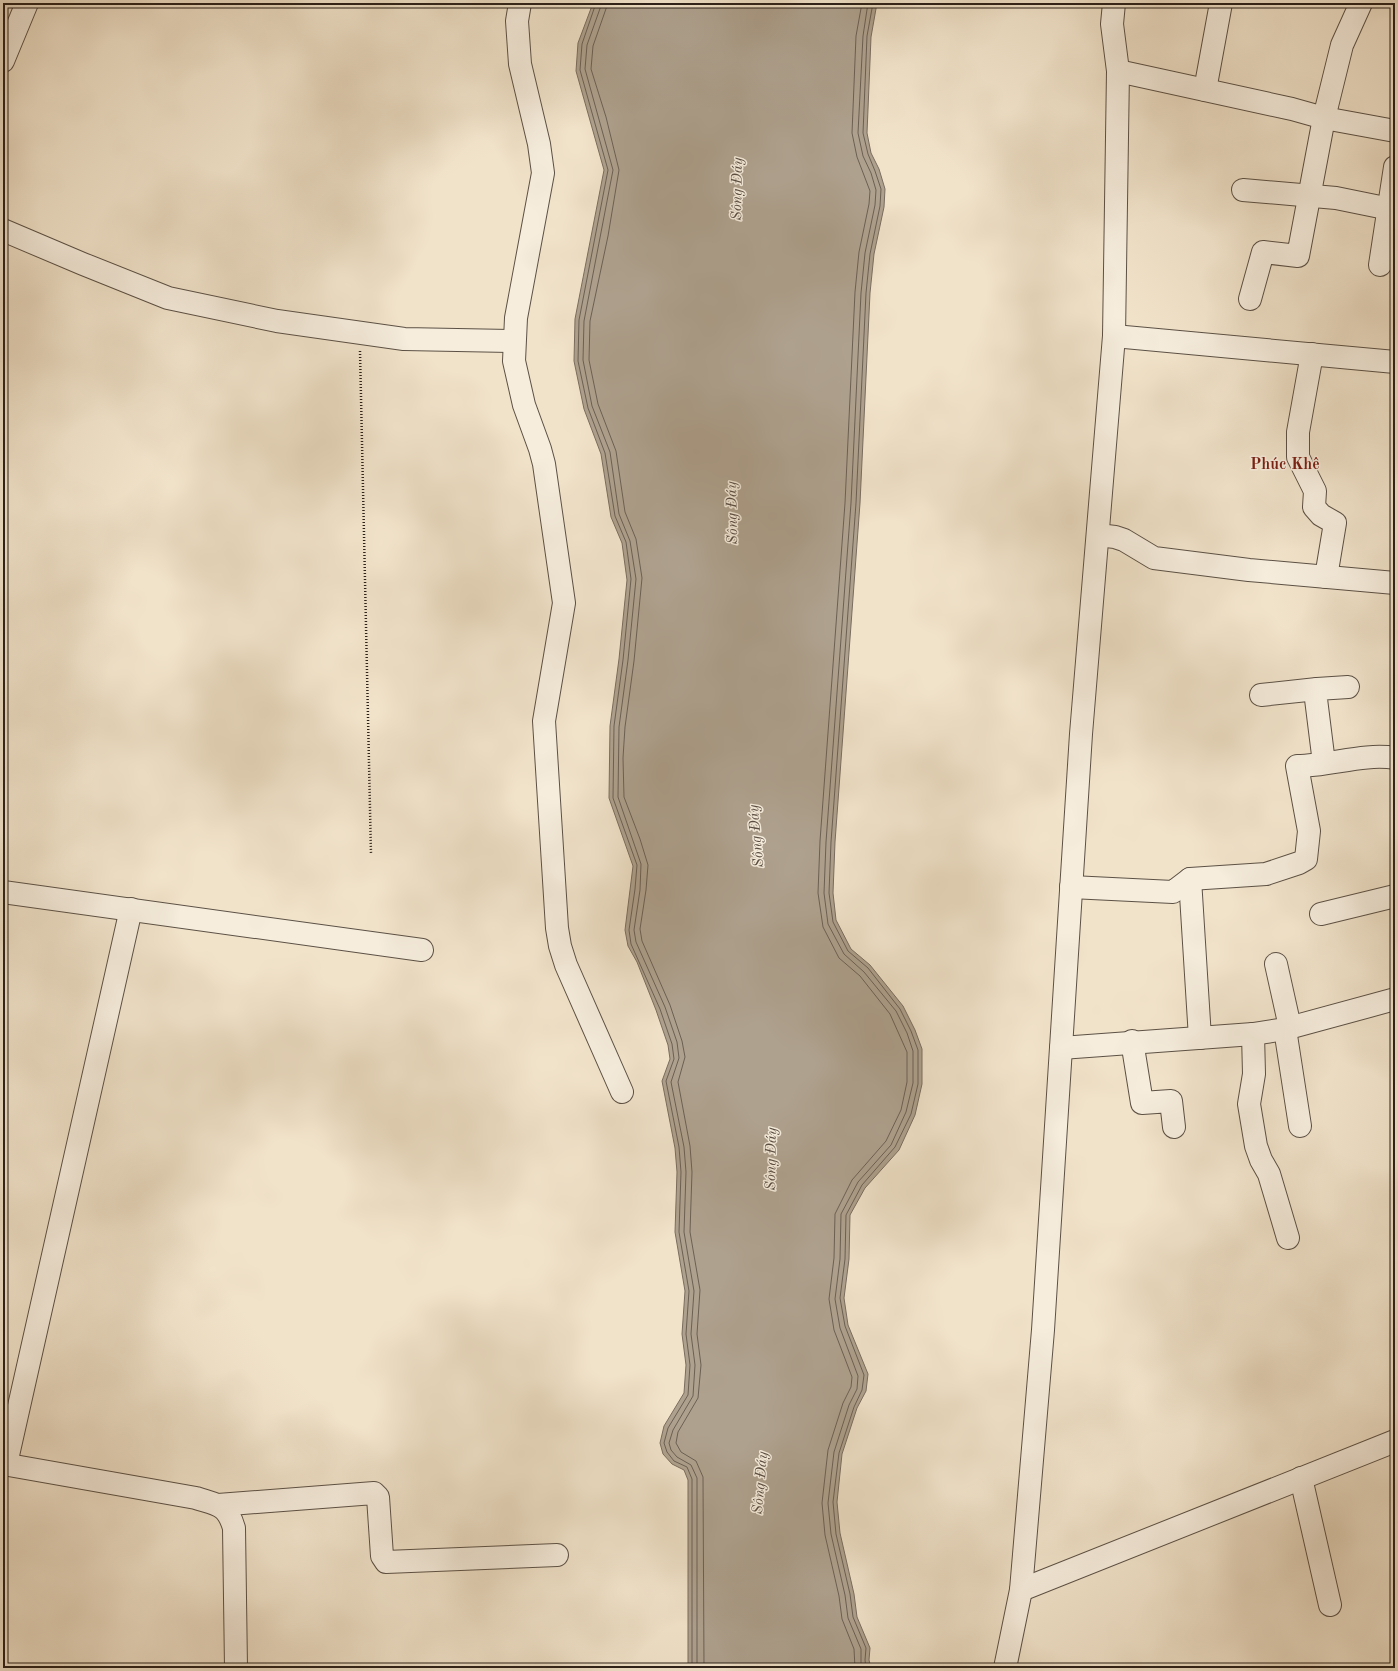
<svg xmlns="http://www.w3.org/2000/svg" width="1398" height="1671" viewBox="0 0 1398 1671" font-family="'Old Standard TT',serif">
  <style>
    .water { fill: #aea18e; stroke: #7a6d5f }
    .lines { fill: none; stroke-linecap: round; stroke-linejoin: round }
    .shore { stroke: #6c6054; stroke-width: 1 }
    .minor-casing { stroke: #5c5145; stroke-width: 24 }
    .path { stroke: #2b2019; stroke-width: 2.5; stroke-dasharray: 1 2; stroke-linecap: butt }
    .minor { stroke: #f6eddd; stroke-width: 22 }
    .labels { text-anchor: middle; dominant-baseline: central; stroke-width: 3; stroke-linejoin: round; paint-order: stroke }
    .water-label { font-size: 15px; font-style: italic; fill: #594d42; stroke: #f6eddd }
    .quarter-label { font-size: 16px; font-weight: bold; fill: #7a1f14; stroke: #f6eddd }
  </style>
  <rect width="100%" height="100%" fill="#f1e3ca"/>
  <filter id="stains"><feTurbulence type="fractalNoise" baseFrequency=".005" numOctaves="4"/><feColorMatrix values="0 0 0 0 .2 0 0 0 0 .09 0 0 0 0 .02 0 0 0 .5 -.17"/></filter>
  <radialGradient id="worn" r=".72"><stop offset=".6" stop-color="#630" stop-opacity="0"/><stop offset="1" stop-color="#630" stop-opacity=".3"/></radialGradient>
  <path class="water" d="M593,3H877L871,37L867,133L871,153L879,169L885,189L884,207L874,254L870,293L860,503L835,842L833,893L836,920L851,949L870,965L903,1006L915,1030L922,1049V1084L915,1115L899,1150L865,1188L850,1215L849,1259L844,1298L848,1325L868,1374L866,1391L857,1408L842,1454L837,1502L840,1533L854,1594L857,1617L870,1648L869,1660L871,1668H688V1480L684,1470L672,1464L663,1454L660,1443L664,1426L684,1393L686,1365L682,1334L685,1291L675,1232L677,1172L675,1148L662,1081L670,1059L668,1045L656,1010L637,962L628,946L625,930L633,866L609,798L610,726L619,659L627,580L622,543L611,517L601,454L584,409L574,361L575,319L604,170L576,71L578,43Z"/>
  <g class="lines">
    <g class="shore">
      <path d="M596,3L582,44L580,70L608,170L579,320L578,361L588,408L605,453L615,516L626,542L631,579L623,660L614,726L613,798L637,865L635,889L629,930L631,944L660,1009L672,1044L674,1059L666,1081L679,1147L681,1172L679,1232L689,1291L686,1334L690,1365L688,1395L668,1428L664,1443L667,1452L674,1461L687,1467L692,1479V1668"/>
      <path d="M602,3L587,45L585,69L613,170L584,321L583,360L592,406L610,452L619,514L630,541L636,579L628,660L619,727L618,797L641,864L640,890L634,930L636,942L665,1007L677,1042L679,1058L671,1082L684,1147L686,1172L684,1232L694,1291L691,1334L695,1365L693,1396L673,1430L669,1443L671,1450L677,1457L691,1465L697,1478V1668"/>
      <path d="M608,3L593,46L591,69L606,117L619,170L608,236L590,321L589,360L598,404L616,451L625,512L636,539L642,578L634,661L625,727L623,758L624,797L640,839L648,865L646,890L640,929L642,941L670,1005L682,1041L685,1057L678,1082L690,1146L692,1172L690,1232L700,1290L697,1334L701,1365L698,1398L678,1432L676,1443L681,1452L696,1461L703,1477L704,1668"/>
      <path d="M855,1668L854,1649L842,1619L839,1596L825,1535L822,1503L828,1450L843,1403L851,1387L852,1377L834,1330L829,1299L834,1258L835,1214L852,1180L886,1141L901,1110L907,1082V1052L890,1014L860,976L839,958L823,927L818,893L820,841L845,503L855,292L859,252L869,204L870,191L857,157L852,133L856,36L862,3"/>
      <path d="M861,1668V1649L848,1618L845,1595L831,1534L828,1503L834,1452L849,1405L857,1389L858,1376L840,1328L835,1299L840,1259L841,1214L858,1182L891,1145L906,1112L913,1083V1051L907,1033L896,1011L864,972L844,954L828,924L824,893L826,842L851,503L861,293L865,253L875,205L876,190L871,173L863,156L858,133L863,36L868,3"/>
      <path d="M866,1668L865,1660L866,1648L853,1617L850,1594L836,1534L833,1502L839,1453L854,1407L862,1390L864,1375L845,1326L840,1298L845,1259L846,1215L862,1185L895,1147L911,1114L918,1084V1050L911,1031L900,1009L868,968L848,951L833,922L829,893L831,842L856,503L866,293L870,254L880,206L881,189L875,171L868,154L863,133L867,36L873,3"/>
    </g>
    <g class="minor-casing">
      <g id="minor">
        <path d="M520,3L517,21L520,64L539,144L543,173L516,318L514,361L524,405L540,449L544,464L564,603L544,721L557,928L560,946L566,965L622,1092"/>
        <path d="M3,61L27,3"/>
        <path d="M1118,71L1292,109L1324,118L1395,131"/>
        <path d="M1205,90L1221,3"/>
        <path d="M1243,190L1336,198L1390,209"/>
        <path d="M3,230L83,264L168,298L277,321L404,339L514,341"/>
        <path d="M1380,265L1395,167"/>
        <path d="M1250,299L1263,252L1298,256L1324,118L1342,45L1361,3"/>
        <path d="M1114,336L1395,362"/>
        <path d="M1312,354L1298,432V457L1315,491L1314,507L1321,515L1335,523L1326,577"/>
        <path d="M1098,535L1115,537L1124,540L1154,558L1249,570L1395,583"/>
        <path d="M1261,695L1317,689"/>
        <path d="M1324,763L1316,699L1317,689L1348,687"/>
        <path d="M1190,879L1200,1038"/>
        <path d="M1071,887L1173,892L1190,879L1266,874L1299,863L1306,859L1309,831L1297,766C1330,766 1363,753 1395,758"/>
        <path d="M3,892L422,950"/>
        <path d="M1321,914L1395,896"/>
        <path d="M1276,964L1290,1027"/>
        <path d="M1285,1029L1300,1126"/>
        <path d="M1253,1034L1254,1074L1249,1104L1256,1146L1261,1160L1269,1174L1288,1238"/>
        <path d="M1132,1041L1142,1103L1171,1101L1174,1127"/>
        <path d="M1061,1048L1253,1034L1285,1029L1395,999"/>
        <path d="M3,1464L196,1498C217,1505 227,1504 234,1528L236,1668"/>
        <path d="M6,1464L131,909"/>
        <path d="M1301,1478L1330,1605"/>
        <path d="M218,1505L374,1493L378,1497L382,1556L386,1562L557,1555"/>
        <path d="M1021,1590L1395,1441"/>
        <path d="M1005,1668L1021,1590L1043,1330L1081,734L1114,336L1118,71L1112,24L1114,3"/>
      </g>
    </g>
    <path class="path" d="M360,351L371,854"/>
    <use href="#minor" class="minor"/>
  </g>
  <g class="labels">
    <g class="water-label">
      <text transform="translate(738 189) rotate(-89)">Sông Đáy</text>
      <text transform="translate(733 513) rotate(-91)">Sông Đáy</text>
      <text transform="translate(757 836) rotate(-95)">Sông Đáy</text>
      <text transform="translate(772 1159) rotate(-89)">Sông Đáy</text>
      <text transform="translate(761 1483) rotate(-85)">Sông Đáy</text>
    </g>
    <g class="quarter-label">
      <text x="1285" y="465">Phúc Khê</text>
    </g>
  </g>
  <rect width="1398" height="1671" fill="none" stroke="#f1e3ca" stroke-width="16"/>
  <rect x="4" y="4" width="1390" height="1663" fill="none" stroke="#2b2019" stroke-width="2"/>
  <rect x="8" y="8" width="1382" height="1655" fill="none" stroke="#2b2019"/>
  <rect width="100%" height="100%" filter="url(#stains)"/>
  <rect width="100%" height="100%" fill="url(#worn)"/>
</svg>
